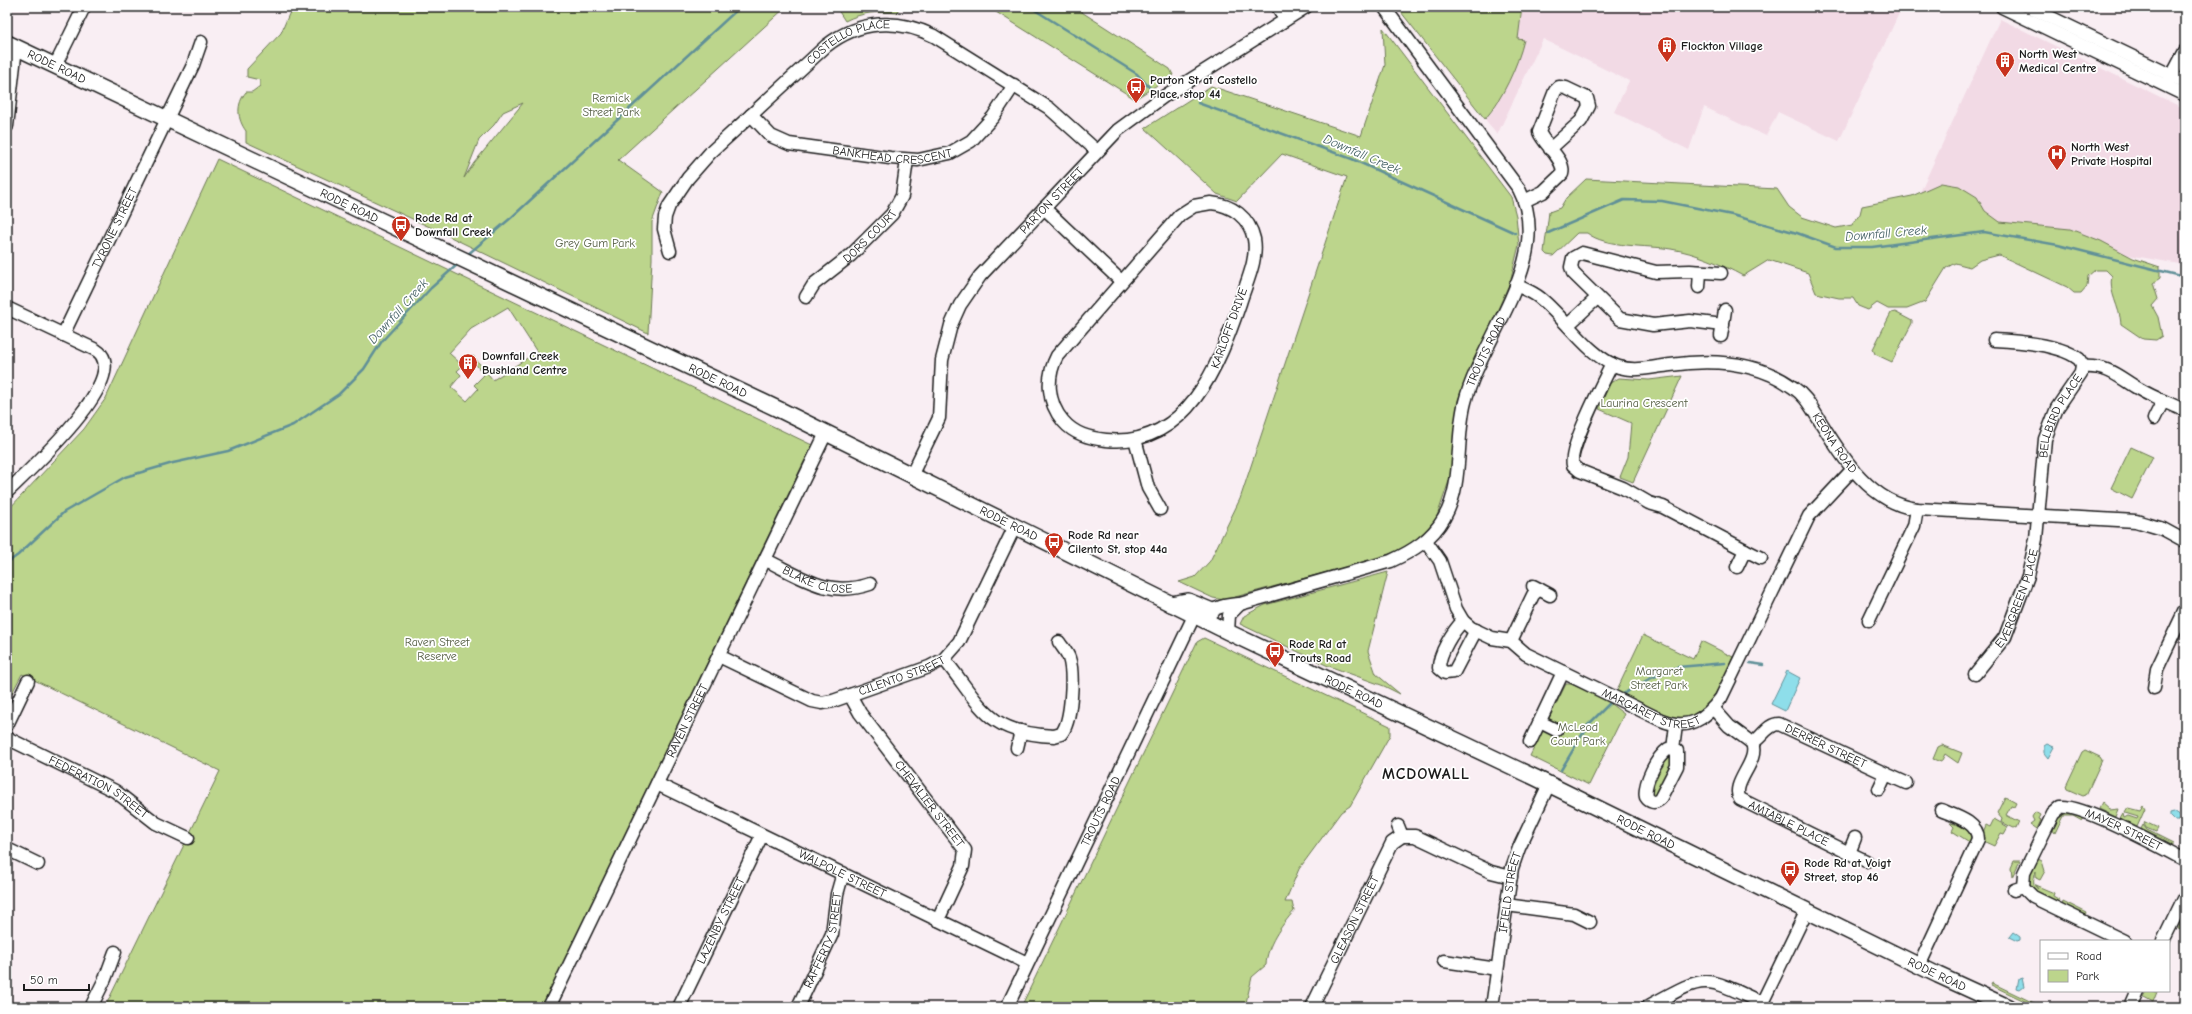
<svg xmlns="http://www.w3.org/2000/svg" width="2192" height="1014" viewBox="0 0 2192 1014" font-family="'Comic Neue',sans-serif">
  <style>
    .built { fill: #f2dae5 }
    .green { fill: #bcd58c; stroke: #6c7854; fill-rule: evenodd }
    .water { fill: #8edeea; stroke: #609098 }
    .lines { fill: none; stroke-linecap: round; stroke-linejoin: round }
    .stream { stroke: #609098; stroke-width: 2.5 }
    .minor-casing { stroke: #1c1c1c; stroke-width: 15 }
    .major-casing { stroke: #1c1c1c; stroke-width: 18 }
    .minor { stroke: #fff; stroke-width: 12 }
    .major { stroke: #fff; stroke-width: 15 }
    .labels { text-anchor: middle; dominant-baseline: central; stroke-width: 3.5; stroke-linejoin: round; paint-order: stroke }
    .street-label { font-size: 12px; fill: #1c1c1c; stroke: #fff }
    .poi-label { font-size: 12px; font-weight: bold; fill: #1c1c1c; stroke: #fff; text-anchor: start }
    .park-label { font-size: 12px; fill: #545d43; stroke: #fff }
    .water-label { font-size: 13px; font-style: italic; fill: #446064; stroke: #fff }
    .district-label { font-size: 16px; font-weight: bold; letter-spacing: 1px; fill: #1c1c1c; stroke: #fff }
  </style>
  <rect width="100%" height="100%" fill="#f9eef3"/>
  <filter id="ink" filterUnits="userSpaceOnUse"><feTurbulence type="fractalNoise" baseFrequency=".025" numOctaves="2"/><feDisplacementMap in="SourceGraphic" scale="8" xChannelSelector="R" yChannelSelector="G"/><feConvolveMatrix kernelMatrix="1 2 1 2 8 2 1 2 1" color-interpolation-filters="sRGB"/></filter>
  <g filter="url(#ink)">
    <g class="built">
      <path d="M1522,7H1902L1839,141L1778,112L1766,136L1704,107L1689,150L1614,112L1629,81L1543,39L1497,135L1485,119L1494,109L1524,41L1518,39Z"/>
      <path d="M2000,19L2185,109V265L1909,216Z"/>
    </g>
    <g class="green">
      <path d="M295,7H786L618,160L663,192L652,222V259L648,333L434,229L246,142V131C237,119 236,104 246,92H252L260,86V80L247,77V69L281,33L289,14ZM523,103L474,163L464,178L479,140L494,125L503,112Z"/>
      <path d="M836,7H899L897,13C878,11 863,12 845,21Z"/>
      <path d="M988,7H1074L1170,69L1173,75L1135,99Z"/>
      <path d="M1397,7H1522L1518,39L1524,40C1518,65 1502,100 1485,119Z"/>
      <path d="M1383,28L1511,197L1516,216L1519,245L1510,282L1458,400L1451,475L1436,519L1419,538L1400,550L1372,560L1224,600L1213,598L1179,582L1195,577L1210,561L1240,499L1347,177L1282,154L1237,201L1217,194L1145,128L1211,86L1361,136L1385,65Z"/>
      <path d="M217,159L812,445L542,1007H105L220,771L22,674L12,693L7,694V511L84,429L106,398ZM508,307L537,352L493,380L473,356L461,364L449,353L471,329ZM471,358L484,375L474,385L478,389L467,401L451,387L461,375L457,371Z"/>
      <path d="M1586,179L1777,189L1789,207L1802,217L1836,228L1852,225L1860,214L1862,206L1912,196L1941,183L1959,186L1977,197L1985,211L2000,222L2070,229L2101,241L2133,258L2160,267V278L2153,283L2158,299L2152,306L2158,317L2162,336L2156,340L2143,339L2121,324C2120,307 2108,292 2112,276L2106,270H2095L2088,276L2087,286L2081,293H2074L2067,287L1999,255L1980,260L1970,267L1955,263L1946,268L1925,302L1907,309H1888L1877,303L1868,310L1858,306L1853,298H1839L1816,293L1808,273L1769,260L1743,276C1721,264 1696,253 1671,249C1647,245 1606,248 1587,233H1577L1553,256L1547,255L1544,252L1549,212L1560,208L1566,198Z"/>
      <path d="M1895,312L1912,321V323L1892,362L1875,354L1873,349L1891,313Z"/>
      <path d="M1682,376L1633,482L1620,477L1628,457L1631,423L1599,409L1610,383L1619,378L1649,380Z"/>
      <path d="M2131,447L2153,457L2132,499L2111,488Z"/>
      <path d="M1388,572L1368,651L1376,674L1400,694L1384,686L1326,665L1240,624L1244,616L1265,605Z"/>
      <path d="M1643,635L1693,659L1701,641L1733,657C1723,681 1707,724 1673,717C1654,714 1634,700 1616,692Z"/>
      <path d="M1204,638L1390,726V735L1350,806L1341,812L1299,869L1285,902H1292L1294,911C1281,926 1267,945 1266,965L1252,977L1245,1007H1021L1197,642Z"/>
      <path d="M1566,684H1571L1603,698L1624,714L1589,785L1530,756Z"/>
      <path d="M1942,745L1962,753L1958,763L1945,754L1941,762L1933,759L1938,747Z"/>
      <path d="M2085,750L2100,757L2102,760L2086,795L2083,796L2067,789L2066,786L2082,752Z"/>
      <path d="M1666,754L1675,755L1658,797H1651L1650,782H1653Z"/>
      <path d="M2005,797L2016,803L2014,807L2011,806L2006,815L2019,822L2016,829L2001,822L2002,819L1997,813Z"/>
      <path d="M2102,803L2110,810L2119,809L2116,817L2099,809Z"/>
      <path d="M2143,806L2145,809L2137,827L2120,819L2123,814L2124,818L2128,816L2137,819L2138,817L2125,813L2128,808L2140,811Z"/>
      <path d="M2066,811L2084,818L2082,821L2073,816H2063L2055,833L2052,829L2058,816Z"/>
      <path d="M2035,812L2040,815L2038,819L2041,820L2037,829L2030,824L2034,821L2032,817Z"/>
      <path d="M1994,819L2008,827L2004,834L2001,833L1994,846L1983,841L1982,835L1986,825L1990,827Z"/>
      <path d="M2145,822L2158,828L2156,832L2146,828L2144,824Z"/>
      <path d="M1950,823L1960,825L1971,832V843L1952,831L1954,827Z"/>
      <path d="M2143,825L2147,830L2173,843V845L2141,829Z"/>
      <path d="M2038,859L2042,861L2045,871L2040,880L2036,878V872C2034,879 2031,884 2038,889L2035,885L2054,893L2053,896L2060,900L2059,902C2054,903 2049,899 2045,897C2026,888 2025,876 2038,859Z"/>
      <path d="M2014,861H2020L2012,877L2011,868Z"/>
      <path d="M2063,901L2087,913L2085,917L2062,905Z"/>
      <path d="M2184,916L2185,917V931L2178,929Z"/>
      <path d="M1992,983L2036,1004L2035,1006L1991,985Z"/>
      <path d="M2147,991L2157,992L2153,1002L2144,997Z"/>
    </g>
    <g class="water">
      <path d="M1787,671L1800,678L1785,711L1771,704Z"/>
      <path d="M2047,744L2054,747L2048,758L2044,753V746Z"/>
      <path d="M2174,812L2181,817L2180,821H2175L2170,816V813Z"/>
      <path d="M2013,932L2020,937V940L2017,941L2009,937Z"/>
      <path d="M2019,979L2022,978L2024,987L2020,990L2017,989Z"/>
    </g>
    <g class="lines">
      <g class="stream">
        <path d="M1030,7L1137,74L1150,88"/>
        <path d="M1198,103L1352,159L1515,233"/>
        <path d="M1548,233L1624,200L1662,201L1732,215L1797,233L1836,247H1872L1984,232L2058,245L2185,277"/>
        <path d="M467,255L512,217L740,7"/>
        <path d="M7,563L18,555L64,512L125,477L173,463L228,451L293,425L339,394L364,369L382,341L431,288L458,264"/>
        <path d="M1750,663L1764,665"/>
        <path d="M1621,695L1649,679L1678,667L1725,663"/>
        <path d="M1561,770L1588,725L1611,702"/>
      </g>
      <g class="minor-casing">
        <g id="minor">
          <path d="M1278,7L1285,20"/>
          <path d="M2002,7L2185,95"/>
          <path d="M2029,7L2185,82"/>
          <path d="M55,66L84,7"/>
          <path d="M2168,83L2185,51"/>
          <path id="s1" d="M751,115L771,136L789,144L890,158L918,160L950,153L971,141L993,117L1014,85"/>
          <path d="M7,126L16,47"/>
          <path d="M1524,201L1543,192L1562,174C1566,160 1544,145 1539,132L1555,91L1559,87L1566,88L1587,98L1589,106L1581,121L1550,149"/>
          <path d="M1211,203C1232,205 1249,217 1254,239C1258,260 1246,283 1240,303C1219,365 1187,448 1106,440C1089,438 1074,434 1063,421C1047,402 1046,377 1057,356L1180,215L1194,206Z"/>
          <path d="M1044,208L1121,281"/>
          <path id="s2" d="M670,251L664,229L665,217L669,206L688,178L710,153L826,46C859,20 897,18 934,36L1049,108L1097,151"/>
          <path d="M1721,273L1690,271L1656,272L1582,253L1573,258L1571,267L1573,273L1620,319L1653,325L1690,321L1723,325"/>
          <path id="s3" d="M1516,285C1524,289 1533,292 1540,298C1563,316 1591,359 1619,367C1635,372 1653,367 1670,365C1713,359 1758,361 1794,388C1806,396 1812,409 1820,421C1843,458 1870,503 1917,509L2136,521L2163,529L2185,541"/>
          <path d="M1699,287L1700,272"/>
          <path id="s4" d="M806,297L814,284L851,255L892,214L902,196L907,160"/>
          <path d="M7,308L96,350C136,375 26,473 7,492"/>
          <path d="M1568,325L1597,298"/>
          <path id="s5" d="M63,335L193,65L201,42"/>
          <path d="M1721,336L1725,310"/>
          <path d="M1612,364C1604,380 1567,452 1573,465L1580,471L1623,488L1649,503L1663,507L1745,550"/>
          <path d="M2082,367C2109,365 2118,377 2139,389C2152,397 2166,402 2179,408"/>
          <path d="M2154,419L2163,401"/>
          <path d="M1135,439L1148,488L1160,509"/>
          <path id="s6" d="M911,476L939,418L942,360L951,325L960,305L980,276L1118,130L1163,97L1306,7"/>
          <path id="s7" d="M1426,541L1440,561L1456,609L1463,621L1471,628L1492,638L1511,641L1526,654L1661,720C1687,731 1705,720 1721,698L1809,516L1853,469"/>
          <path id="s8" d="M766,560C803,578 828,598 870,584"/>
          <path d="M1737,567L1745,550L1761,558"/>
          <path d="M1533,586L1550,595"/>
          <path id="s9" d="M1206,616C1214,606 1228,605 1240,604L1391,561C1413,551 1432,539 1444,518C1464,483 1455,440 1465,402C1481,338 1555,258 1519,189L1384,7"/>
          <path d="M1869,620L1914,526L1917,509"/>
          <path d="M1463,621C1453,631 1439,653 1439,668L1445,673L1454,672L1476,630"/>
          <path d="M1228,632L1229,615L1240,604"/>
          <path d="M1511,641L1533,595L1539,589"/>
          <path id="s10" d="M719,656L812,701L822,703L833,701L929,667L944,659L959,642L1015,526"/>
          <path d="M944,659C982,706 986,733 1054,736L1061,734C1072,722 1074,673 1069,658C1067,652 1062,647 1059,642"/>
          <path id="s11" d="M1975,674L2005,637L2028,576L2036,539L2045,439L2057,408L2081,373L2082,364L2079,359C2060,344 2017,341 1994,340"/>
          <path d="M2154,688L2157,669L2185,610"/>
          <path id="s12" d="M850,695L860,713L965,850L963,866L938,920"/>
          <path id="s13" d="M1713,708L1729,726L1752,743C1762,738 1767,724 1779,724L1886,774"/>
          <path d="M1540,722L1556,730"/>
          <path d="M7,725L28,681"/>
          <path id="s14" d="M7,738L115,791L156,823L188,838"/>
          <path d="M1530,742L1563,672"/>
          <path id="s15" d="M1752,743C1760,762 1730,783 1740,799L1849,853"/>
          <path d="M1017,748L1021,731"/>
          <path d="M1668,749L1677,751V766L1660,799C1655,804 1649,802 1646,797C1643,784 1657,757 1668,749Z"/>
          <path d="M1673,749L1676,725"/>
          <path id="s16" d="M657,784L1027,963"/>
          <path d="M1879,789L1886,774L1906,783"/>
          <path d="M1402,836H1415L1491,872L1511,877"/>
          <path d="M1855,838L1849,853L1866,861"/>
          <path d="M7,849L38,864"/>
          <path d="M2023,887L2033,897L2124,941"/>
          <path id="s17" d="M2014,890L2023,887L2024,873L2053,814L2061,807C2082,804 2162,848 2185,860"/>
          <path d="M1506,905L1574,914L1590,922"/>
          <path d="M2163,941L2185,896"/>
          <path d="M1444,961L1497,969"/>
          <path d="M1919,966L1978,839C1978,822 1955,816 1941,810"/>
          <path d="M91,1007L105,979L115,952"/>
          <path id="s18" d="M549,1007L826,433"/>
          <path id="s19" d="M679,1007L762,835"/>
          <path id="s20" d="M798,1007L832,934L837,894L843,873"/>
          <path id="s21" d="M1007,1007L1194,616"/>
          <path id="s22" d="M1312,1007L1392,843L1402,836L1398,826"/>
          <path id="s23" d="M1492,1007L1512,868L1519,848L1549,784"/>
          <path d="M1647,1007C1706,975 1701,974 1762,1003"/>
          <path d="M1760,1007L1807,910"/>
          <path d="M2131,1007L2138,991"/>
        </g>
      </g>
      <g class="major-casing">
        <g id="major">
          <path id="s24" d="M7,43L780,410L1228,632L1536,778L1938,975L2008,1007"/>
          <path d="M1171,604L1188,601L1212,611"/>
        </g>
      </g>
      <use href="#minor" class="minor"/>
      <use href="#major" class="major"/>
    </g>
  </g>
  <defs>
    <g id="building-pin" transform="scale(1)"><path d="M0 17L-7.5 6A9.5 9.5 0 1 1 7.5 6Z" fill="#c8321e" stroke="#fff"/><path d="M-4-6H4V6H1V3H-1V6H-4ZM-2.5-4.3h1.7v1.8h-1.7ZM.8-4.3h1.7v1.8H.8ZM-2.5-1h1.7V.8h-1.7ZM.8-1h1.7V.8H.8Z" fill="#fff"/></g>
    <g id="bus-pin" transform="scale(1)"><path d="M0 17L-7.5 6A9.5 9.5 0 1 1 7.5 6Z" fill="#c8321e" stroke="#fff"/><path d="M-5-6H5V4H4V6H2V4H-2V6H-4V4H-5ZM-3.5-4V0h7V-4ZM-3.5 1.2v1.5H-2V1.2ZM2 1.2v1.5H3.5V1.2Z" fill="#fff"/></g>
    <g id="hospital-pin" transform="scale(1)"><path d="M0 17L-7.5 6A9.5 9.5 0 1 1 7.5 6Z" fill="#c8321e" stroke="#fff"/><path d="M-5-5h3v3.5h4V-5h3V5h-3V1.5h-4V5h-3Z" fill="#fff"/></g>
  </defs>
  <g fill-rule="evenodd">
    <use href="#building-pin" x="1667" y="46"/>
    <use href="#building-pin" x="2005" y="61"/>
    <use href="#bus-pin" x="1136" y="87"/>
    <use href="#hospital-pin" x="2057" y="154"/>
    <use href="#bus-pin" x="401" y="225"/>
    <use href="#building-pin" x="468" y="363"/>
    <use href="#bus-pin" x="1054" y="542"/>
    <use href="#bus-pin" x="1275" y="651"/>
    <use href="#bus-pin" x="1790" y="870"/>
  </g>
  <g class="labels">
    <g class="street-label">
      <text stroke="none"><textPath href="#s2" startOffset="294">COSTELLO PLACE</textPath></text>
      <text stroke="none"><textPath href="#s24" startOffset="55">RODE ROAD</textPath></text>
      <text stroke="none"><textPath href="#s1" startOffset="153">BANKHEAD CRESCENT</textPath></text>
      <text stroke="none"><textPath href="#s6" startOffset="320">PARTON STREET</textPath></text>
      <text stroke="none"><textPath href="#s24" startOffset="379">RODE ROAD</textPath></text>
      <text stroke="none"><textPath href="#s5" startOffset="119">TYRONE STREET</textPath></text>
      <text stroke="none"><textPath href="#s4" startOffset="89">DORS COURT</textPath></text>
      <text transform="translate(1229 328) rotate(-70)">KARLOFF DRIVE</text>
      <text stroke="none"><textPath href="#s9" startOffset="437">TROUTS ROAD</textPath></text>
      <text stroke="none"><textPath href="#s24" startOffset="787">RODE ROAD</textPath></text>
      <text stroke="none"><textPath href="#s11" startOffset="278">BELLBIRD PLACE</textPath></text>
      <text stroke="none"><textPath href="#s3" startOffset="383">KEONA ROAD</textPath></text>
      <text stroke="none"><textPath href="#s24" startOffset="1111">RODE ROAD</textPath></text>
      <text stroke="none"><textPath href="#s8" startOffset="56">BLAKE CLOSE</textPath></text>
      <text stroke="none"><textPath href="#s11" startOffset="88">EVERGREEN PLACE</textPath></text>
      <text stroke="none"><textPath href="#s10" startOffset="198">CILENTO STREET</textPath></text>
      <text stroke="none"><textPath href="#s24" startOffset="1495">RODE ROAD</textPath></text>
      <text stroke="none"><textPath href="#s7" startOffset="300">MARGARET STREET</textPath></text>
      <text stroke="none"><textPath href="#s18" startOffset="318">RAVEN STREET</textPath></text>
      <text stroke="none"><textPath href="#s13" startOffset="138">DERRER STREET</textPath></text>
      <text stroke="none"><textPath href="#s14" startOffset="104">FEDERATION STREET</textPath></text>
      <text stroke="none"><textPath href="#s12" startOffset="135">CHEVALIER STREET</textPath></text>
      <text stroke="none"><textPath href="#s21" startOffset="217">TROUTS ROAD</textPath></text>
      <text stroke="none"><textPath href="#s15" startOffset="114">AMIABLE PLACE</textPath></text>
      <text stroke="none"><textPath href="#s17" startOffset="167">MAYER STREET</textPath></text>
      <text stroke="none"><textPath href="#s24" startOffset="1819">RODE ROAD</textPath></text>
      <text stroke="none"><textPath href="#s16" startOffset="206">WALPOLE STREET</textPath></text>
      <text stroke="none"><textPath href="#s23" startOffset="116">IFIELD STREET</textPath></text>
      <text stroke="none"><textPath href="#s22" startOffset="97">GLEASON STREET</textPath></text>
      <text stroke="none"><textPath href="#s19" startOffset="96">LAZENBY STREET</textPath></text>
      <text stroke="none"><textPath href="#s20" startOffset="72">RAFFERTY STREET</textPath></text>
      <text stroke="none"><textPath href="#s24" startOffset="2143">RODE ROAD</textPath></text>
    </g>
    <g class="poi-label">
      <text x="1681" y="46">Flockton Village</text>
      <text x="2019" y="54">North West<tspan x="2019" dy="14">Medical Centre</tspan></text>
      <text x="1150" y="80">Parton St at Costello<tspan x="1150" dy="14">Place, stop 44</tspan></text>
      <text x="2071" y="147">North West<tspan x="2071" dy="14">Private Hospital</tspan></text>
      <text x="415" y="218">Rode Rd at<tspan x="415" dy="14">Downfall Creek</tspan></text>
      <text x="482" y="356">Downfall Creek<tspan x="482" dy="14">Bushland Centre</tspan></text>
      <text x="1068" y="535">Rode Rd near<tspan x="1068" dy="14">Cilento St, stop 44a</tspan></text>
      <text x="1289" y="644">Rode Rd at<tspan x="1289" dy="14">Trouts Road</tspan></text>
      <text x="1804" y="863">Rode Rd at Voigt<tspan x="1804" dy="14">Street, stop 46</tspan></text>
    </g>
    <g class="park-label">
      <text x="611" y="98">Remick<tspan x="611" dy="14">Street Park</tspan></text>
      <text x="595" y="243">Grey Gum Park</text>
      <text x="1644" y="403">Laurina Crescent</text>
      <text x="437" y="642">Raven Street<tspan x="437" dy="14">Reserve</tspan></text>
      <text x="1659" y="671">Margaret<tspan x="1659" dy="14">Street Park</tspan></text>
      <text x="1578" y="727">McLeod<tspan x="1578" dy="14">Court Park</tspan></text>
    </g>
    <g class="water-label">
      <text transform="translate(1362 154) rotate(23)">Downfall Creek</text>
      <text transform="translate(1886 233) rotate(-5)">Downfall Creek</text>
      <text transform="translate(398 311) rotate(-48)">Downfall Creek</text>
    </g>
    <g class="district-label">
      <text x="1426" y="774">MCDOWALL</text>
    </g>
  </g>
  <rect width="2192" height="1014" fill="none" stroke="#fff" stroke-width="24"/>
  <rect x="12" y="12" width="2168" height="990" fill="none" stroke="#1c1c1c" stroke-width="1.5" filter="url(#ink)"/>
  <rect x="2040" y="940" width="130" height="52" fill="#ffffff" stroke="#a4a4a4"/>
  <rect x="2048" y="953" width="20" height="6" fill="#ffffff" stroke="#a4a4a4"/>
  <text x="2076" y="960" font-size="12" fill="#1c1c1c">Road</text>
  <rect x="2048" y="970" width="20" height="12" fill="#bcd58c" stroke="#a4a4a4"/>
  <text x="2076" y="980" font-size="12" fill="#1c1c1c">Park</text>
  <path d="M24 984v6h65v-6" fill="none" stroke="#1c1c1c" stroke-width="2"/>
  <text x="30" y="984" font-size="12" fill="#1c1c1c" stroke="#ffffff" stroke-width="3" paint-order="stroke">50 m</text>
</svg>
